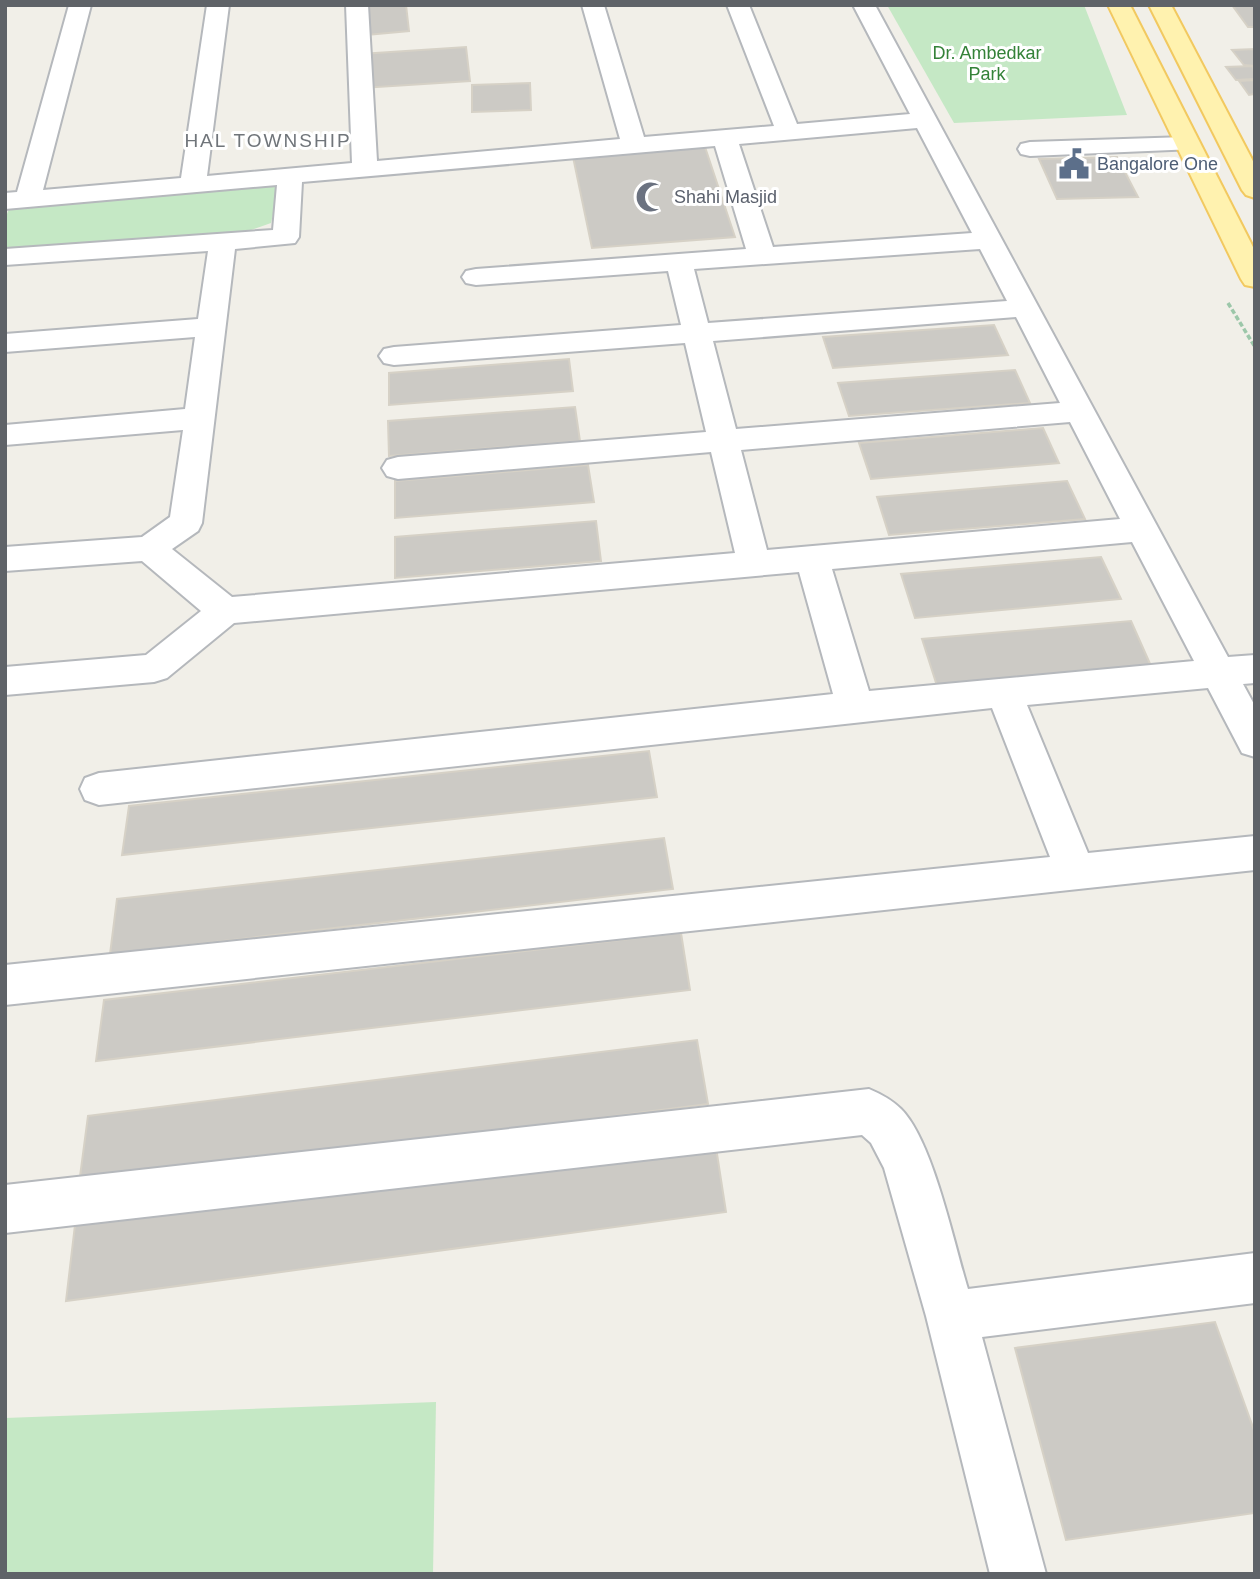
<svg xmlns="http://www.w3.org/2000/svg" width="1260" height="1579" viewBox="0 0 1260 1579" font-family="Helvetica,sans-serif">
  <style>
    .green { fill: #c5e8c5 }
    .building { fill: #cccac5; stroke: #d6d1c6; stroke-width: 2 }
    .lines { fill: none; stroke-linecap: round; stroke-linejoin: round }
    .minor-casing { stroke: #b5b8bc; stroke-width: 4 }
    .primary-casing { stroke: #f2c960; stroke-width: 4 }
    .path { stroke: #9cc7a9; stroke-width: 3.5; stroke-dasharray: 5 2.5; stroke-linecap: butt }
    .minor { fill: #fff; fill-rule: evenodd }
    .primary { fill: #fff2af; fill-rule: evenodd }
    .labels { text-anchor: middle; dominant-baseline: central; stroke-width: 6; stroke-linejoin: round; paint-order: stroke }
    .far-park-label { font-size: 18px; fill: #348238; stroke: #fff }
    .far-service-label { font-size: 18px; fill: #4e5e75; stroke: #fff; text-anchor: start }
    .far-worship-label { font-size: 18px; fill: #5b616d; stroke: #fff; text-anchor: start }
    .far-neighbourhood-label { font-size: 19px; letter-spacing: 2px; fill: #70757a; stroke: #fff }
  </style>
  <rect width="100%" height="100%" fill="#f1efe8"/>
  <g class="green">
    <path d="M887,5H1084L1127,115L954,123Z"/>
    <path d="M280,184L271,223L226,239L5,252V219L9,209Z"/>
    <path d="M436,1402L433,1574H5V1418Z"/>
  </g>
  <g class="building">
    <path d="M364,5H406L409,31L367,35Z"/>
    <path d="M1232,5H1255V27H1248Z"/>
    <path d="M466,47L470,81L362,88L361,54Z"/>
    <path d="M1255,49V66L1244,65L1232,50Z"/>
    <path d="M1253,66L1255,79L1236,80L1226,67Z"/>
    <path d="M1255,80V94L1249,95L1239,81Z"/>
    <path d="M530,83L531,110L472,112V85Z"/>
    <path d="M705,147L735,237L592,248L573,157Z"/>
    <path d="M1117,157L1138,197L1057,199L1039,159Z"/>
    <path d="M994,325L1008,355L833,368L823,337Z"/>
    <path d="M569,359L573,391L389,405V373Z"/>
    <path d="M1015,370L1030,403L849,416L838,383Z"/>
    <path d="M575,407L580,441L389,456L388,421Z"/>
    <path d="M1043,428L1059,463L871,479L859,443Z"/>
    <path d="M588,465L594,502L395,518V481Z"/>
    <path d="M1067,481L1085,519L889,535L877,497Z"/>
    <path d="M596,521L601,561L395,578V537Z"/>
    <path d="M1101,557L1121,599L915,618L901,574Z"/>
    <path d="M1131,621L1151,666L937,686L922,639Z"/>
    <path d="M649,751L657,797L122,855L129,806Z"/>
    <path d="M664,838L673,889L110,954L117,899Z"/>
    <path d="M681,933L690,990L96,1061L104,1000Z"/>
    <path d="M697,1040L708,1104L79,1184L88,1116Z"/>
    <path d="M715,1141L726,1212L66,1301L75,1225Z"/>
    <path d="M1215,1322L1255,1433V1513L1066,1540L1015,1348Z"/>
  </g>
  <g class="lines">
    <g class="minor-casing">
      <g id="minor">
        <path d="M69,5H91L43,190L181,178L207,5H229L207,176L352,163L346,5H368L377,161L620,139L582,5H604L644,137L774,126L727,5H749L797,124L910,114L853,5H875L1228,657L1255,655V683L1243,684L1255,706V757L1242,753L1208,688L1027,705L1088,853L1255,836V870L5,1005V965L1050,857L992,708L99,805L85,800L80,789L85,778L99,773L833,694L799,572L234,623L167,678L154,682L5,695V667L146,655L201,611L142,561L5,571V547L142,537L170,517L183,430L5,445V425L185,409L195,337L5,352V334L198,319L208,251L5,265V249L273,230L277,185L5,209V193L17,192ZM917,128L972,233L773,247L739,144ZM715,146L746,249L476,269L466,271L462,277L466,283L476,285L668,271L681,325L394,347L384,349L379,356L384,363L394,365L685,343L706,432L398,457L387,460L382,468L387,476L398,479L711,452L735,553L232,597L172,549L198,531L202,523L235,249L295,243L299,237L302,182ZM980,249L1007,301L708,323L694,269ZM1016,317L1060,403L736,429L713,341ZM1070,422L1120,519L767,550L741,450ZM1132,542L1194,661L869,691L832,569Z"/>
        <path d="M1186,137L1195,139L1198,144L1195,149L1030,156L1021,154L1018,149L1021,144L1030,142Z"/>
        <path d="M869,1089C881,1094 892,1100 901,1109C933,1141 954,1244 968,1289L1255,1253V1303L982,1337L1046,1574H990L926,1316L884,1168L871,1143L862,1135L5,1233V1185Z"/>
      </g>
    </g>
    <g class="primary-casing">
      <g id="primary">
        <path d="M1108,5H1130L1255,251V287L1245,285L1241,279Z"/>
        <path d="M1149,5H1171L1255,165V198L1246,195L1242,190Z"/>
      </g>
    </g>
    <path class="path" d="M1228,303L1255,347"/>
    <use href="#minor" class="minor"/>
    <use href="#primary" class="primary"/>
  </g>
  <defs>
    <g id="civic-bare" transform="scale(2.415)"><path d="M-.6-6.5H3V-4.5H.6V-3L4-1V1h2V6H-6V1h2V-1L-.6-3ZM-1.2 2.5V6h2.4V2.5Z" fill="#5c6f8a" stroke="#fff" stroke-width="2.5" paint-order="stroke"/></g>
    <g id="mosque-bare" transform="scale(2.415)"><path d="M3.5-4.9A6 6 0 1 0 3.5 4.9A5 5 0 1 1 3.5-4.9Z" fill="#6b7280" stroke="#fff" stroke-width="2.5" paint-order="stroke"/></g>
  </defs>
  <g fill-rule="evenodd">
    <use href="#civic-bare" x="1074" y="164"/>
    <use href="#mosque-bare" x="651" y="197"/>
  </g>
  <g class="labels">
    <g class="far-park-label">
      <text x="987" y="53">Dr. Ambedkar<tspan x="987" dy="21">Park</tspan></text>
    </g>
    <g class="far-service-label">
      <text x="1097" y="164">Bangalore One</text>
    </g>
    <g class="far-worship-label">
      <text x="674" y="197">Shahi Masjid</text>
    </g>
    <g class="far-neighbourhood-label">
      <text x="268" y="140">HAL TOWNSHIP</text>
    </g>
  </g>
  <rect width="1260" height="1579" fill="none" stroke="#5f6368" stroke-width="14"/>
</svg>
